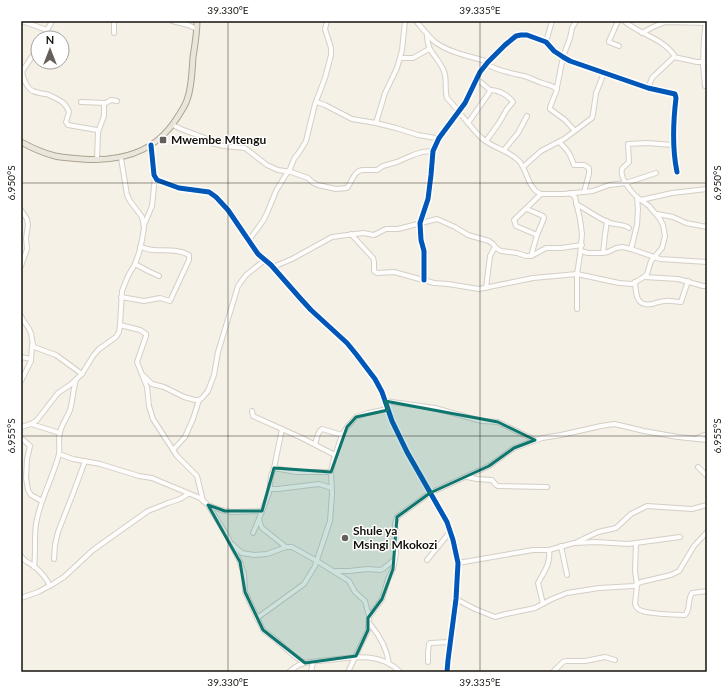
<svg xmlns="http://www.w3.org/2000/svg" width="728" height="693" font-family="Lato,sans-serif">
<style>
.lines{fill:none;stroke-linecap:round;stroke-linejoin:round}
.minor-casing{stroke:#d3cfc7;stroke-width:6}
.major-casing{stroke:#aca28f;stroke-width:7}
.minor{stroke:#fefdfb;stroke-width:4}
.major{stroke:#ebe6dc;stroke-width:5}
.cycleway-casing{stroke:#fff;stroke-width:8}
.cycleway{stroke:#0057b8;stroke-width:5}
.marked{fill:#0f766e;fill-opacity:0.2;stroke:#0f766e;stroke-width:3;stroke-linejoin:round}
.ticks{fill:none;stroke:#15120c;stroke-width:1;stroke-opacity:0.45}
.poi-dot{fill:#646059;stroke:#fff;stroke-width:1.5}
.labels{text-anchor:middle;stroke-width:3;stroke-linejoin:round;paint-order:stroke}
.poi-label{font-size:12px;font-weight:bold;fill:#15120c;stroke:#fff;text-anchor:start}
.neatline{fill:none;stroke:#15120c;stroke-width:1.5}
.ticks-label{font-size:10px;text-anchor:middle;fill:#15120c}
</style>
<rect width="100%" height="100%" fill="#f6f1e7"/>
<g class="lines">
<g class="minor-casing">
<g id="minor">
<polyline points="22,21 47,30"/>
<polyline points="114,21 114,33"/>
<polyline points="172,21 188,25 197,29"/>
<path d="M416,21C422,28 428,36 435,42C450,53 470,56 488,62"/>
<polyline points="618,21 609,41 609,42 619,46"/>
<path d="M624,21C639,34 662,38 674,55V57L655,75L652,78L648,88"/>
<polyline points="642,33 653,27 665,22 706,23"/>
<path d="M427,34C427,53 436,54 443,69C448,78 444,89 447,98C453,104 458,111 463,117C470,125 476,134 484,140C496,149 508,150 519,161C528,171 527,188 541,194H564L593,191L609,185L626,183L656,173"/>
<polyline points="43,38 52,21"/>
<polyline points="546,42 552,21"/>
<path d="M38,48L23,70C21,75 27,89 33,91C37,93 41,93 45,94C49,94 48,95 51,96C60,100 66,103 69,112L66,122L68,125L97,130L98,132L97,160"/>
<polyline points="674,57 697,62 707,62"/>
<polyline points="400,58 413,58 429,49"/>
<path d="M486,64C498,71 511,73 524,76C531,78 536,81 542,83C548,85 552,85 557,89"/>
<polyline points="705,86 703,65 704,38 706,21"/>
<polyline points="81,102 105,103"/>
<polyline points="316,102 325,105 352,119 376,123 396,128 418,135 436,138 439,138"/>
<polyline points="376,123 385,93 397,68 402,50 405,21"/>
<polyline points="468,123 489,93 490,90 477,79"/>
<path d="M173,125L181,129L205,138L211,143L224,146L245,148L267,165L278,170L291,172L308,178L312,182L318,185L336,189L347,188C352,182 354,170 363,170C368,170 372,170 377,170L383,166L397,162L413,155L422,152L433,151"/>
<polyline points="574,130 565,120 550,109 550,107 556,92 563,57 570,38 572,28 576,21"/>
<polyline points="98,132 104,116 104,104 111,100 117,101"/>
<path d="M486,141L499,123L507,109L513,102C508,95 499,90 490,90"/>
<path d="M559,142C568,150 570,154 574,165H584L589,168V174L584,192"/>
<polyline points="151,145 154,175 157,180 179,188 209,192 216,197 228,210 258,254 271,265 300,298 311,310 347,343 356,354 375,379 382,392 392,421 407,452 447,522 453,540 458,563 456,599 448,660 447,672"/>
<path d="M673,145L647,143L628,144L629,162C627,164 623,167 622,169C619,178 634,196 641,200L672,193L707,189"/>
<polyline points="504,150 518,133 527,116"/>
<polyline points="523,167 541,151 564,139 592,118 593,114 596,93 604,73"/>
<polyline points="570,193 575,197 580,219 582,234 580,255 577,274 577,309"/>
<path d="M576,204C588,210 597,218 610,223C617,225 624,224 629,228"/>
<polyline points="527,209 543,216 544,218 537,235 531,256"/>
<polyline points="21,210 27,219 28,225 26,238 27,249 21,266"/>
<polyline points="657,214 673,217 686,223 707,227"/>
<polyline points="144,225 152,206 155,177"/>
<polyline points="351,234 373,258 374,262 374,271 377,273 394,272 434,283 448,284 479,289 533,278 577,274 619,283 632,284 644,277 647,274 651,261 662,248 665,236 663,225 660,219 649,206 641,200"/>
<polyline points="537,235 516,226 514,220 541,194"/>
<polyline points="249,240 263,221 267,213 276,191 285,176 290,169 294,159 300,151 306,141 315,104 325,78 331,55 331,48 325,29 327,21"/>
<polyline points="631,249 637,225 638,209 637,197"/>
<polyline points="581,251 588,253 602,253 608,252 616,248 623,247 631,249 660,259 707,262"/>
<polyline points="603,253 605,235 607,221"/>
<polyline points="135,264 148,271 159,276"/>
<polyline points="273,267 292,259 332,237 363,233 374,235 386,229 398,229 437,219 455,227 468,235 489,241 493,244 496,248 501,251 517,253 526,256 531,256 535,254 546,248 561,248 582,245"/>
<polyline points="644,277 678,279 703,286 707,286"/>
<path d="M424,280V251L421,240L420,223L428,199L431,175L433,151L439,138L465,103L480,72L488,62L505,45L516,36L521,35H527L546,42L554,51L563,57L570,61L648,88L675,94L676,98C673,123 672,148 677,172"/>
<path d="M635,282C636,294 636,307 652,304C656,303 661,301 665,301C670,300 676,302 681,302L688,281"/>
<polyline points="486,288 490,256 495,247"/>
<path d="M121,297L144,301L160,298L170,301L189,260V255C178,249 166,251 153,250C149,250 145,248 140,247"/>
<path d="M21,316C23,322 28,325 30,331C33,336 31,342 34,347L56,355L82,374"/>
<polyline points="120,325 140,330 146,334 146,336 137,362 147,387 149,406 153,419 177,456 197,476 203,501"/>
<polyline points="21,357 31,359"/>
<polyline points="143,375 152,384 164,387 184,397 195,400 199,400 202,398 208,391 214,375 218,352 238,286 246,275 265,260"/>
<polyline points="21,381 31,361 32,345"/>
<polyline points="385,401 435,408 467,417 482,421 498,422 535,440"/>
<polyline points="252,411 253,416 302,438 335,455"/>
<polyline points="31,424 60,433"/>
<polyline points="21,427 31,424 37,420 58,393 70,385 82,374 93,356 99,349 116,337 119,332 120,325 122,291 128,276 135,264 139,253 142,240 144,228 143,222 142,217 130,201 127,195 121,158"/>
<polyline points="21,438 28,444 30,446 27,459 26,478 28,490 31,495 42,501"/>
<polyline points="697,438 707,434"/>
<path d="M315,444C317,439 317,432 322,429L342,435"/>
<polyline points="173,450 185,437 193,419 199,400"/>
<polyline points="59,454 73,459 100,464 139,476 152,478 200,498 208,505 221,510 232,512 262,511"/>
<polyline points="698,467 707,476"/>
<polyline points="274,468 296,472 331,472"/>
<polyline points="467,477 477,479 492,480 496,485 498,486 547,487"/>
<polyline points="270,489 278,489 319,484 332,488"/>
<path d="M208,505L226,534L240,562L244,574L245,592L263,630C267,634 272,636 276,640C286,648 293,657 305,663"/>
<polyline points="259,520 262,528 286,547"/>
<polyline points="253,533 259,519 269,493 271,476 274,468 282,429"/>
<polyline points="577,542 598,532 616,528 631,514 647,506 692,509 707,505"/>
<path d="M636,543L635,571L637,585L635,604C636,606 636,607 638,609C644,614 676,615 685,615C691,609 687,600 692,593L707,591"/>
<polyline points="232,544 242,553 254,555 267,554 286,547 292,547 317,561 349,581 355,592 365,601 369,616"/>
<polyline points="561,546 567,575"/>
<path d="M21,556C24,561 29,563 34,566C41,572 46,577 50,586"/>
<polyline points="54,559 55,545 58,532 74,491 85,461"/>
<polyline points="427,560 450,532"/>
<polyline points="458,563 533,550 549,550 574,543 596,542 628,544 680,537"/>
<path d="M34,567C36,552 34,538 36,524C40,499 53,478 59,454C60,447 58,439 60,432C62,424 67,418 70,410C73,400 73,389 76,380"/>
<polyline points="336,571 349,571 368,569 380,570 383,569 395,559"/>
<polyline points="21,598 38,592 53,584 64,577 93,550 131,523 148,511 168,503 180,499 188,494"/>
<polyline points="456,599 475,609 495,617 506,614 535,608 552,599 567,593 599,588 634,586 641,582 671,575 679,571 694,546 707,532"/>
<path d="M543,604L538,583C544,572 551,563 549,550"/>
<polyline points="257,618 304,584 315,566 330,521 332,494 331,472 333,462 342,435 347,427 356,417 368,413 388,409"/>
<path d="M370,624C380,636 387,648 389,664"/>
<polyline points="428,662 428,652 429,644 430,643 450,642"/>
<path d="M289,672C293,669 297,665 302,664C308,661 322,661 329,660C353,657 381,652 400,672"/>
<polyline points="311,672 313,662"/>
<polyline points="348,672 368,630 369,617 382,599 388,579 393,569 396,554 395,524 397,517 430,493 489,466 514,448 542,438 561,435 601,426 614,424 619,425 644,431 678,437 707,440"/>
<polyline points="553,672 563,662 566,661 585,661 605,657 615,660"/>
</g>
</g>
<g class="major-casing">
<path id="major" d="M21,142C32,148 43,153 55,156C64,158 73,158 82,159C121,162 155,153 177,118C181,112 185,106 187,100C192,87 192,71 193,57C195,45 197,33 197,21"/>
</g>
<use href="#minor" class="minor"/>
<use href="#major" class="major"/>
<g class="cycleway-casing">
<g id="cycleway">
<polyline points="151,145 154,175 157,180 179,188 209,192 216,197 228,210 258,254 271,265 300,298 311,310 347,343 356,354 375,379 382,392 392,421 407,452 447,522 453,540 458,563 456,599 448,660 447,672"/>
<path d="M424,280V251L421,240L420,223L428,199L431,175L433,151L439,138L465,103L480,72L488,62L505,45L516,36L521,35H527L546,42L554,51L563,57L570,61L648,88L675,94L676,98C673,123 672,148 677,172"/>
</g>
</g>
<use href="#cycleway" class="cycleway"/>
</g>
<path class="marked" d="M385,401L498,422L535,440L514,448L489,466L430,493L397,517L393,569L382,599L368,618V630L356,656L305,663L263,630L245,592L240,562L208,505L225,511H262L274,468L331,472L347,427L356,417L388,410Z"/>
<path class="ticks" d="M228,21V672M480,21V672M21,183H707M21,436H707"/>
<g class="poi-dot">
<rect x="159" y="136" width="8" height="8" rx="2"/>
<circle cx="345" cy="538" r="4"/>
</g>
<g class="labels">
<g class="poi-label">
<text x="171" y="144">Mwembe Mtengu</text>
<text x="353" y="535">Shule ya<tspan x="353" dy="14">Msingi Mkokozi</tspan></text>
</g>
</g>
<rect width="728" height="693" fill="none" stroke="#ffffff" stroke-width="44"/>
<g transform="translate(50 50)"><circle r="19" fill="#ffffff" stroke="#a1a09e"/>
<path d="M0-3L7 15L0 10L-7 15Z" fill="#646059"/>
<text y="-6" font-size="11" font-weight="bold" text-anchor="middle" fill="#15120c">N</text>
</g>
<rect x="22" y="22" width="684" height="649" class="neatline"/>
<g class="ticks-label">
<text x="228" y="14">39.330°E</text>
<text x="480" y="14">39.335°E</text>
<text transform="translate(11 183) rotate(-90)" y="4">6.950°S</text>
<text transform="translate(717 183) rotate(-90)" y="4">6.950°S</text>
<text transform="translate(11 436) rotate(-90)" y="4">6.955°S</text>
<text transform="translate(717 436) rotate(-90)" y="4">6.955°S</text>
<text x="228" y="686">39.330°E</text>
<text x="480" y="686">39.335°E</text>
</g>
</svg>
